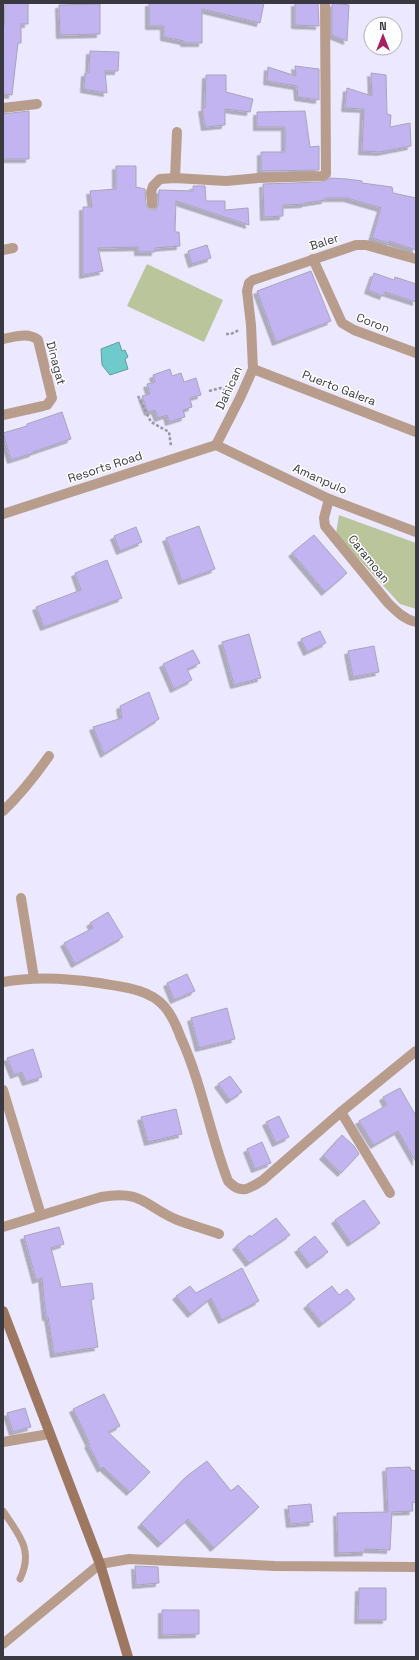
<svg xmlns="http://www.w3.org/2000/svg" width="419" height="1660" font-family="'Space Grotesk',sans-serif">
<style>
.green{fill:#bac59b}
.water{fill:#6fcacb;stroke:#5f9ea2}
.building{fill:#c2b4f1;stroke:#a9a4ba;filter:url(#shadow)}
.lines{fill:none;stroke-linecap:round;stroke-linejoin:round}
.path{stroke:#9a97a7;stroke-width:2.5;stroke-dasharray:3 2;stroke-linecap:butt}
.lane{stroke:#b89d8d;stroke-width:7}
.street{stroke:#b89d8d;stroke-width:10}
.secondary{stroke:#9d775f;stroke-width:10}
.labels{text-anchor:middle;stroke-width:3;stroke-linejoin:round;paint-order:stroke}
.street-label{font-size:12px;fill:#3a3841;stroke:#fff}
</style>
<defs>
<filter id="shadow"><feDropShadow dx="-3.5" dy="3.5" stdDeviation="0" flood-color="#0004"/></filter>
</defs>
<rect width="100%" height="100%" fill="#ece8ff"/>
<g class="green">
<polygon points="147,264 223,300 204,342 127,306"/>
<polygon points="339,515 416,543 416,609 400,604 336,534"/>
</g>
<polygon class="water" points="119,342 122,351 125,350 128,357 125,359 128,369 110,375 102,365 101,349"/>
<g class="building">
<polygon points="5,3 28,3 28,24 21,24 21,43 18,43 12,95 3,94 3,27 4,27"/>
<polygon points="149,3 264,3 260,23 202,9 202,43 184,43 184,41 164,37 164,26 149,26"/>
<polygon points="295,3 318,3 319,26 295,25"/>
<polygon points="332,3 349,5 347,41 332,35"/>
<polygon points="100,4 100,34 60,35 59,5"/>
<polygon points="90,51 119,52 118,71 105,71 107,93 84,89 85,73 89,73"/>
<polygon points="295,66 319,69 319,100 298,97 297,86 267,81 268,67 296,76"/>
<polygon points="371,73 386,75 387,114 391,115 390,127 410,123 411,146 380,152 362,151 364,109 345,108 347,88 372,96"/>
<polygon points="206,75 226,75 226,92 253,99 250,112 225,109 225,125 205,127 202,108 205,108"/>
<polygon points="29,111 29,159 3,159 3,114"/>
<polygon points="305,111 310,147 319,146 319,170 261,171 261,152 285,152 285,127 257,127 257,112"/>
<polygon points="116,166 136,166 136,187 145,189 146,205 150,210 155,210 158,206 159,190 193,191 193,186 205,186 206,201 225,201 225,210 248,208 249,225 176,201 175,232 179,232 180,246 155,248 155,252 138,252 138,247 98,248 103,271 83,275 83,207 92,207 90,191 116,189"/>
<polygon points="331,178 347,179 362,181 362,183 392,187 393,193 416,198 416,250 389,241 389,243 372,238 381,208 347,198 325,198 325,200 305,203 305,204 283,205 283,216 264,217 263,184 322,182"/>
<polygon points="207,245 211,258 192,264 188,251"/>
<polygon points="311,271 331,321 276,342 257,291"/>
<polygon points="374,273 394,280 395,277 416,284 416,302 385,292 383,296 368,290"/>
<polygon points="170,369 172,376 181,373 184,382 196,378 201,395 190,398 192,407 183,410 185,417 169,422 167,415 158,418 155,410 148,412 142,396 150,394 147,384 155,382 153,375"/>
<polygon points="62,412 71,439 33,452 33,453 11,460 3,433 27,426 27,424"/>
<polygon points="199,526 215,569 182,581 166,538"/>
<polygon points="136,527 142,542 120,551 114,536"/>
<polygon points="314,535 347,573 325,592 292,553"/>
<polygon points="107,560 122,598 44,627 36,607 81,590 75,573"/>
<polygon points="320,631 326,643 307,652 301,639"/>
<polygon points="249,634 261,678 234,685 222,642"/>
<polygon points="374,646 379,672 353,677 348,651"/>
<polygon points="193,650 200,663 187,669 192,680 174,689 163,664"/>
<polygon points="149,692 159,719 104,754 93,727 122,718 120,706"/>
<polygon points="108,912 123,937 75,964 64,943 93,928 90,923"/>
<polygon points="187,974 195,991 174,1000 167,983"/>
<polygon points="227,1008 235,1039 199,1048 191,1018"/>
<polygon points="33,1049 42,1077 26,1082 22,1072 14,1075 7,1058"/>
<polygon points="230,1076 242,1092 230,1100 218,1084"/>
<polygon points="400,1088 416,1116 416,1162 398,1131 374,1145 359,1121 387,1105 383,1097"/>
<polygon points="176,1109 182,1134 148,1142 141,1117"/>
<polygon points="279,1116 289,1137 276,1143 266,1122"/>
<polygon points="342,1135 354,1146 359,1154 341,1173 323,1156"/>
<polygon points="262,1142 271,1163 255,1169 247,1149"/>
<polygon points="364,1200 380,1223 351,1243 335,1220"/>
<polygon points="276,1218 290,1235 249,1263 236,1246 250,1235 251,1237"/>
<polygon points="59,1227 64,1244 51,1248 61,1287 92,1283 94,1299 91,1300 98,1347 54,1354 48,1317 46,1317 42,1278 36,1280 24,1236"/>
<polygon points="315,1236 328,1252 310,1265 298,1249"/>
<polygon points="242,1268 259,1301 222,1320 211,1298 191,1314 176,1296 190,1286 196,1293"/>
<polygon points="332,1286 339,1295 347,1289 355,1299 322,1324 307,1305"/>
<polygon points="104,1394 120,1426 108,1432 150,1472 130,1492 103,1467 101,1469 88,1444 90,1444 73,1409"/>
<polygon points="25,1408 31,1427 13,1432 7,1413"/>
<polygon points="207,1461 231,1491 238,1485 259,1507 214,1548 188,1519 161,1544 141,1524 187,1476"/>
<polygon points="410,1467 411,1470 416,1471 416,1503 412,1502 413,1511 392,1512 390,1550 365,1549 366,1552 338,1553 337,1513 388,1512 386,1468"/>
<polygon points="311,1504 313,1522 290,1524 288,1506"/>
<polygon points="135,1566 158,1567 159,1583 136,1585"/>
<polygon points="359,1588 386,1588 386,1620 358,1620"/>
<polygon points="162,1610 199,1610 199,1634 162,1635"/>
</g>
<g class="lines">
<g class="path">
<polyline points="226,334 231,334 239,330"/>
<polyline points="209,391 221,388 230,393"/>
<polyline points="138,396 151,422 169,432 171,446"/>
</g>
<path class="lane" d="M3,1511C19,1535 34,1550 20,1579"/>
<g class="street">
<polyline points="3,108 37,104"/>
<polyline points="175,178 177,132"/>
<polyline points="152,204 151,192 153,186 160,179 175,178 226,181 258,178 322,176 326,174 325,3"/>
<polyline points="3,250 13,248"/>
<polyline points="313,259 342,323 354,330 416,353"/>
<path d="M3,339C15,337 28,332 38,340L52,398L47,405L43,406L3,415"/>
<polyline points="253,369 416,432"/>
<polyline points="216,445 240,398 253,369 251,325 247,291 249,283 253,280 356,245 366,245 416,259"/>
<polyline points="216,445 329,499 416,532"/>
<path d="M329,499L324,518L325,526L388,603C396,611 404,619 416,622"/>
<polyline points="3,514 216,445"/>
<path d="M3,811C21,794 35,776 49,756"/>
<polyline points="21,898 34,978"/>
<path d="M3,982C35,976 67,978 99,983C121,987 148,988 164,1006C172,1015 177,1027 181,1038C202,1084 210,1135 228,1181C241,1195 249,1189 263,1180L341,1112L416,1051"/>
<polyline points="3,1090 41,1215"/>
<polyline points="341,1112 390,1193"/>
<path d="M3,1227L101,1197C141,1190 143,1204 175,1219C190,1225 205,1229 219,1234"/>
<polyline points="3,1442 49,1434"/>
<polyline points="3,1644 100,1564 129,1559 275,1566 416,1567"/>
</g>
<polyline class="secondary" points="3,1311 100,1564 128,1657"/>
</g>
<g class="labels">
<g class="street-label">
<text transform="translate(324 242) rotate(-18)" y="4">Baler</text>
<text transform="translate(373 323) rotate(21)" y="4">Coron</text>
<text transform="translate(56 363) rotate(75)" y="4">Dinagat</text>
<text transform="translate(229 388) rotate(-65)" y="4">Dahican</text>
<text transform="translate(339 388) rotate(21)" y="4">Puerto Galera</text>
<text transform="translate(105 467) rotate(-18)" y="4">Resorts Road</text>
<text transform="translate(320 479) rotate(24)" y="4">Amanpulo</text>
<text transform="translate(369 559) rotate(51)" y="4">Caramoan</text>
</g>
</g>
<rect width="419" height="1660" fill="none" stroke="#3a3841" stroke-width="8"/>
<g transform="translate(383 36)"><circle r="19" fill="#ffffff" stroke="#b0afb3"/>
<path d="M0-3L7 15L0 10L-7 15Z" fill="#a81f64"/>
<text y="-6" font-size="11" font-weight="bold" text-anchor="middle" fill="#3a3841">N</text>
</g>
</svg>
